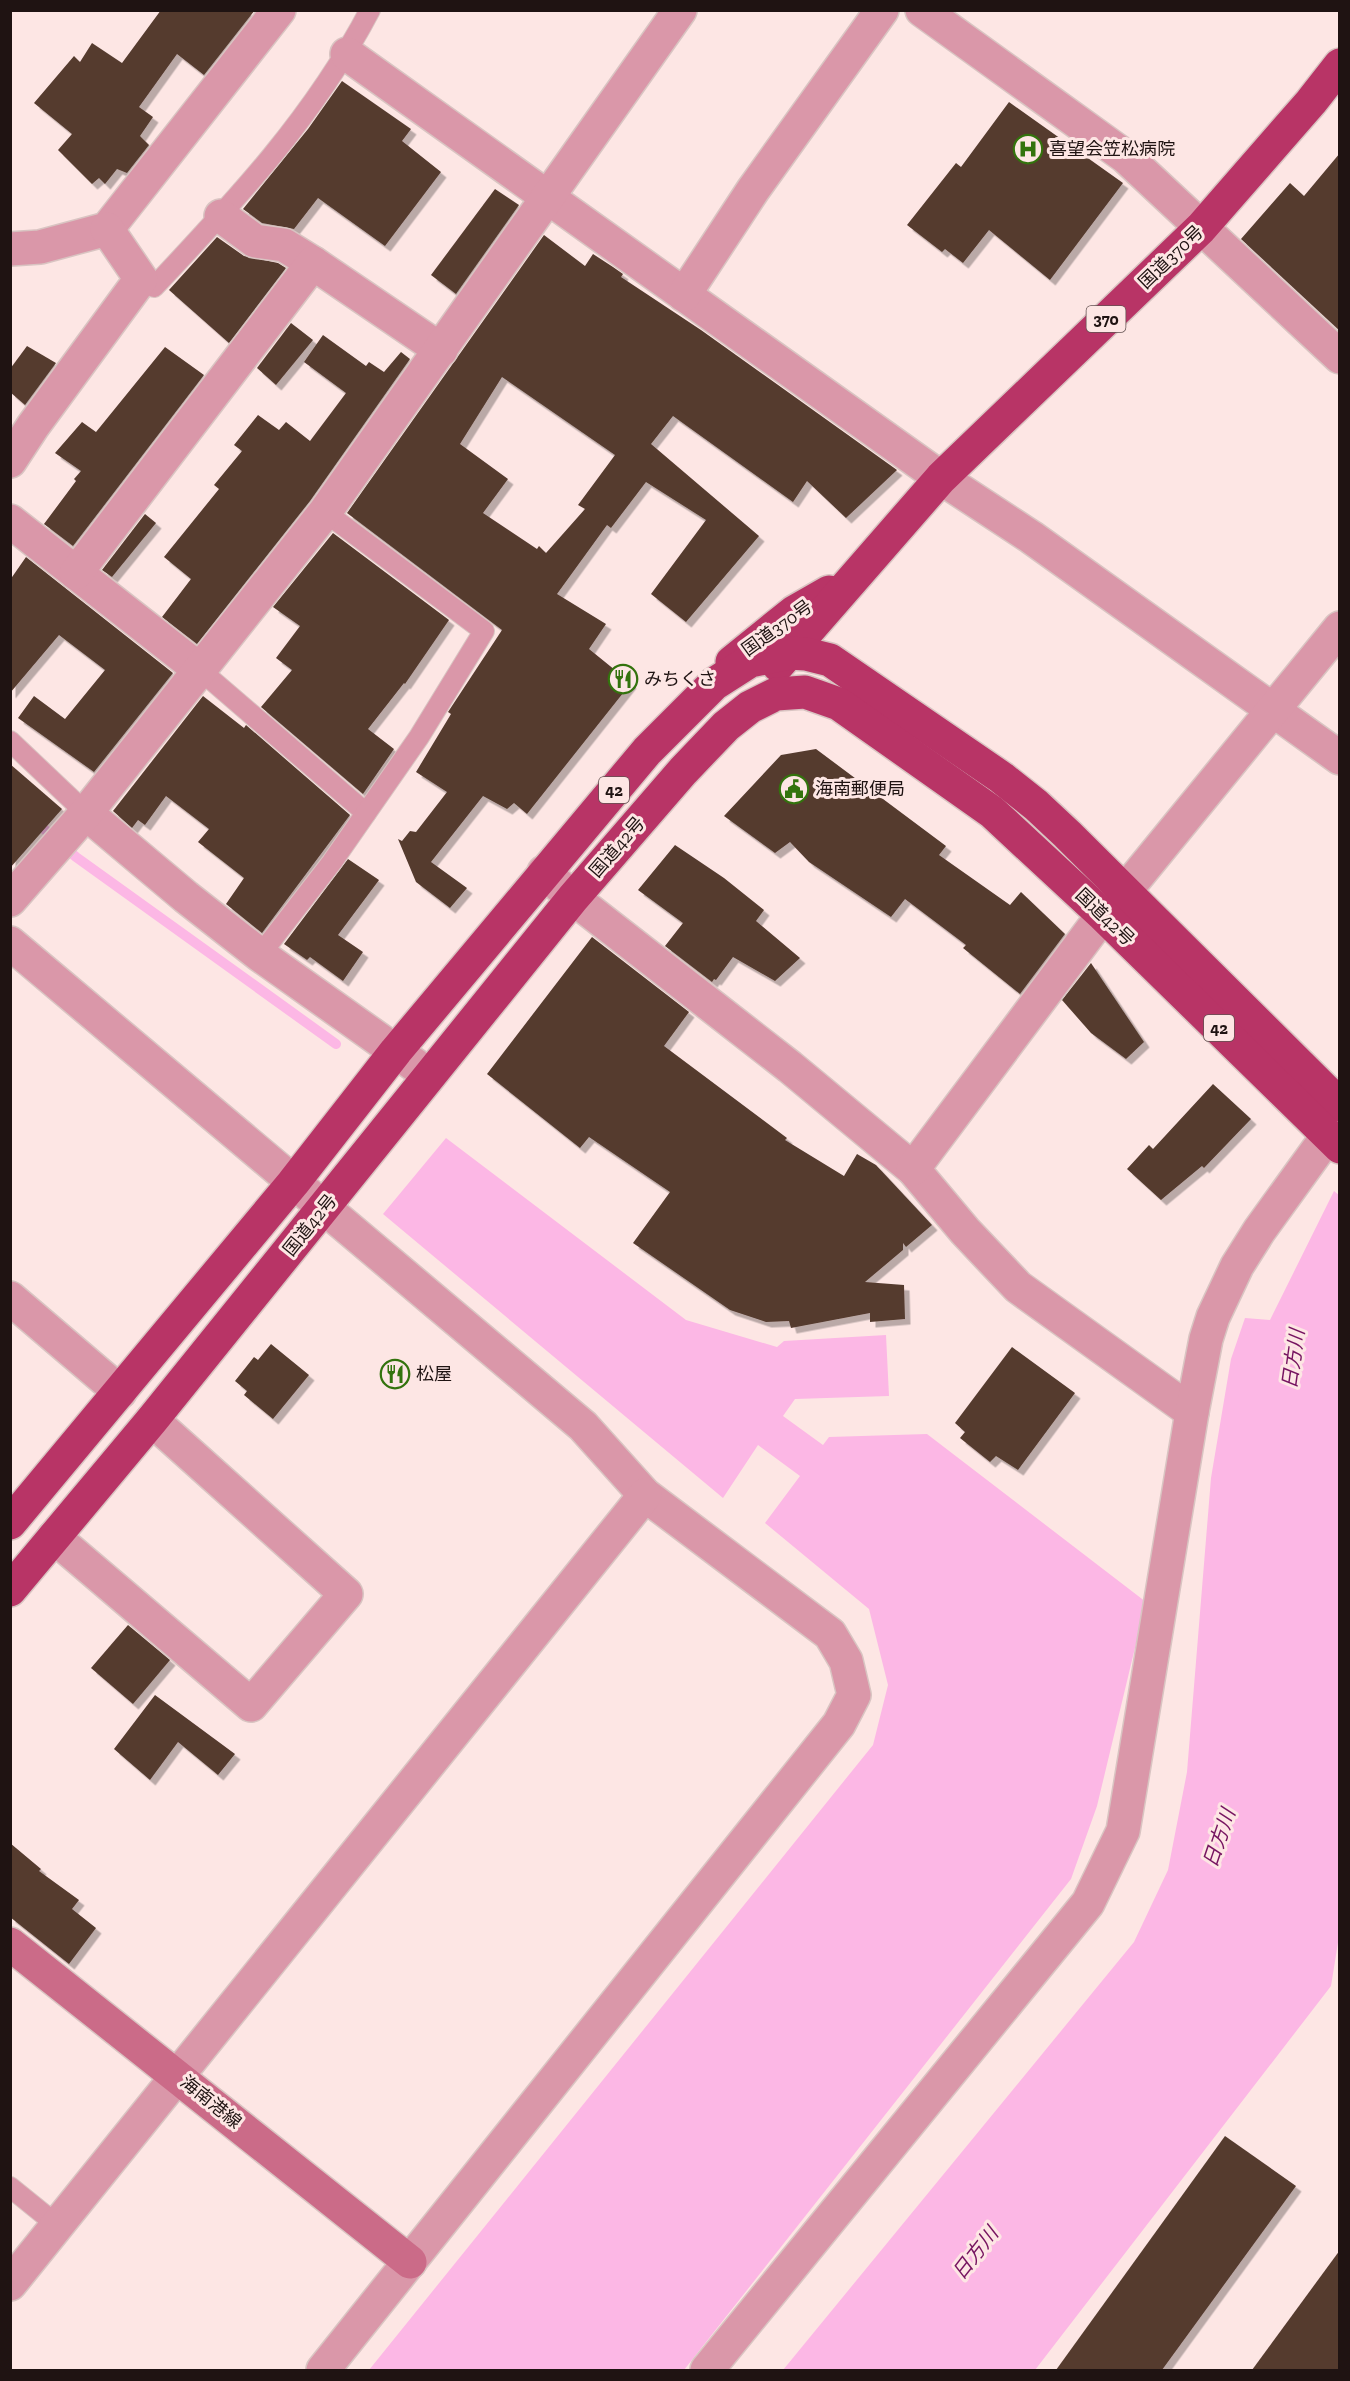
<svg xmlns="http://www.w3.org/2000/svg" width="1350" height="2381" font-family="'Zilla Slab','Noto Sans JP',serif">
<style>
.water{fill:#fcb7e5}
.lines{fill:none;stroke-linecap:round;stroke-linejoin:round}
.stream{stroke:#fcb7e5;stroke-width:10}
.building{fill:#543b2f;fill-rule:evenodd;filter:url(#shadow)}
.service-casing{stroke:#d9c4c2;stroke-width:22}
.minor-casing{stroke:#d9c4c2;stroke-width:36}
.secondary-casing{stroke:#d9c4c2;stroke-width:36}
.trunk-casing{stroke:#d9c4c2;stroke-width:36}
.service{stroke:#da97a9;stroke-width:20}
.minor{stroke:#da97a9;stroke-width:33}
.secondary{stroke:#cb6b88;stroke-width:33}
.trunk{stroke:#b83466;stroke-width:33}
.labels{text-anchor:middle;stroke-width:6;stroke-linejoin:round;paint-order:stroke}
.shield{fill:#fde6e4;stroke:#625251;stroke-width:1.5}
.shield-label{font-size:16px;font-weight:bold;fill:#1f1312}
.poi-label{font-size:18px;fill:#1f1312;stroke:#fde6e4;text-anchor:start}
.street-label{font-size:18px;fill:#1f1312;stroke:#fde6e4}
.water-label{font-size:20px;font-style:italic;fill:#761360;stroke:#fde6e4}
</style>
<defs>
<filter id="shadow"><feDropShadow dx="5.5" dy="5.5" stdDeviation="0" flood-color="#0004"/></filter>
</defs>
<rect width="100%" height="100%" fill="#fde6e4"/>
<g class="water">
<polygon points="446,1138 686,1320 777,1347 784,1341 886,1335 889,1396 795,1399 783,1416 823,1445 829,1437 927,1434 1146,1602 1097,1806 1071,1879 684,2370 369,2370 873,1745 888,1685 869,1609 765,1523 800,1476 758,1445 723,1498 383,1214"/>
<polygon points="1334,1191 1340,1196 1340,1930 1331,1986 1035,2370 783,2370 1134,1942 1168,1870 1187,1772 1211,1478 1231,1359 1245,1318 1270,1320"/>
</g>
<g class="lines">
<polyline class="stream" points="35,821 76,857 336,1044"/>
</g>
<g class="building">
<polygon points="161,10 255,10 204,75 177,54 139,107 153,117 140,136 149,145 127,173 117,169 105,184 99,178 92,184 58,150 72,134 34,103 74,56 80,62 92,43 122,63"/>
<polygon points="342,81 411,129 402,141 441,172 385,246 318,198 294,229 262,223 243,209 308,129"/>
<polygon points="1009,102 1123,183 1050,280 989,230 963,263 945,249 942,252 907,225 956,163 961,167"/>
<polygon points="1340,153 1340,331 1241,239 1290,183 1304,196"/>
<polygon points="495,189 519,205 456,294 431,275"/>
<path d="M544,235L585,266L593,254L613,267L623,274L621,277L701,330L897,470L846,518L807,481L793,502L673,416L651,444L759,536L686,622L651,594L706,520L646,482L611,528L607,525L557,594L606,624L589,649L631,683L527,814L514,803L507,809L483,796L431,862L467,888L450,908L416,882L398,839L402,841L410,831L416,832L447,792L416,772L451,714L448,712L502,630L347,513ZM502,377L615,455L578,505L585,509L546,553L539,546L537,549L483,513L508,479L460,444Z"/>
<polygon points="217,237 244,256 278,263 286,268 229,343 169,290"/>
<polygon points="291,323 313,340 276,385 257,368"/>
<polygon points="323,335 366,366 369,362 384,372 401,352 410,359 310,501 197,644 162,617 191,579 164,557 219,489 214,485 242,451 234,445 258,415 279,430 286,422 310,441 346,393 304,362"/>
<polygon points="27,346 56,363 25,405 10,392 10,369"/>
<polygon points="165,347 204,375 73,546 44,524 76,481 74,479 81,471 55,453 82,422 96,432"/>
<polygon points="145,514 156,523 112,577 102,570"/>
<polygon points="333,533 449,620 405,684 404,683 368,729 394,749 363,794 261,707 292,670 276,658 300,626 273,607"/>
<polygon points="26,557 173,673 94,772 18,718 34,696 65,719 105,670 59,635 10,693 10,580"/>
<polygon points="203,696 244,728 246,725 350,815 262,933 226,904 244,878 198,842 209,829 166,796 145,825 138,820 132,828 113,811"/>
<polygon points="816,749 946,846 939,855 1010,905 1021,892 1065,934 1020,994 963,948 966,945 905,899 891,917 809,862 790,842 775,853 724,816 781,755"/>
<polygon points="10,764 62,809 10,868"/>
<polygon points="675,845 724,878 764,910 756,921 800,958 775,981 733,957 716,980 714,979 712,982 665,946 683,923 638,890"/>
<polygon points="348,859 379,880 338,935 363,952 343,981 310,957 307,960 284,944"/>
<polygon points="592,937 689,1012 664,1046 787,1138 785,1140 844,1176 857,1154 876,1165 932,1225 906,1247 903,1243 903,1250 865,1282 904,1285 905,1319 870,1322 870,1313 791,1328 789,1321 766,1322 730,1310 633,1243 670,1192 589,1137 580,1148 487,1074"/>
<polygon points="1091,963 1144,1042 1126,1059 1091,1033 1062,1000"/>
<polygon points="1213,1084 1251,1119 1204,1168 1202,1166 1161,1200 1127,1169 1149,1145 1153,1149"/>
<polygon points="271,1344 309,1375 273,1419 244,1395 247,1391 235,1381 254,1357 258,1360"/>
<polygon points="1012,1347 1075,1393 1018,1470 996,1456 990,1462 960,1438 965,1432 955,1423"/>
<polygon points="128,1625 170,1660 133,1704 91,1668"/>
<polygon points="155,1695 235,1754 218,1775 178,1742 150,1780 114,1749"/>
<polygon points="10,1843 41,1869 39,1871 79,1900 72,1909 96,1928 69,1964 10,1917"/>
<polygon points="1225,2136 1296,2186 1162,2370 1056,2370"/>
<polygon points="1340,2250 1340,2370 1252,2370"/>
</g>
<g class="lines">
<g class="service-casing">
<g id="service">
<path d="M141,279L154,287C236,200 314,117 370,10"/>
<polyline points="200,670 366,813"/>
<polyline points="10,741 86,813"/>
<polyline points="260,955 332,862 419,737 484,631 325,512"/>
<polyline points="10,2187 57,2225"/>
</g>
</g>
<g class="minor-casing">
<g id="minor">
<polyline points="922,10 1126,157 1340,357"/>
<polyline points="347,54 941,478 1031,537 1340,758"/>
<polyline points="221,216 255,241 284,245 313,263"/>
<polyline points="10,249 40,247 107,229 279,10"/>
<polyline points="684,295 753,190 882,10"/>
<polyline points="10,461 33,426 141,279 107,229"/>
<polyline points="10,521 200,670"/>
<polyline points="76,573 313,263 441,350"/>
<polyline points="86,813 186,897 260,955 429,1075"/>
<polyline points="544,872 573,898 790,1067 913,1169 965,1231 1018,1287 1192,1412"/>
<polyline points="10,900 86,813 325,512 680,10"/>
<polyline points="10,943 583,1426 645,1495 830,1634 846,1661 854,1695 839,1724 323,2370"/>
<polyline points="913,1169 1103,915 1125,891 1340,628"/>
<polyline points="10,1298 120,1392"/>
<polyline points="54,1537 251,1705 346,1594 152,1420"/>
<polyline points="10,2284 645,1495"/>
<polyline points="707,2370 1088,1903 1123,1831 1192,1412 1206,1339 1213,1317 1237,1266 1259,1231 1340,1119"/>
</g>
</g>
<g class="secondary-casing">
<polyline id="secondary" points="10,1944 410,2262"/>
</g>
<g class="trunk-casing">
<g id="trunk">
<polyline points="732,662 794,612 829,592"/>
<polyline points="778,665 941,478 1201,228 1311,102 1340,65"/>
<polyline points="10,1523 293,1183 396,1051 647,751 714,684 750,661 789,653 806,654 830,660 1002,778 1036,805 1067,834 1340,1105"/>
<polyline points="10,1590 152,1420 573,898 683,771 726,726 750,707 776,694 805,692 839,704 992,812 1103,915 1340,1147"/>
</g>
</g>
<use href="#service" class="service"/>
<use href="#minor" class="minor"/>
<use href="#secondary" class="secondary"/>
<use href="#trunk" class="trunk"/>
</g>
<defs>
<g id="hospital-ring" transform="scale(1.5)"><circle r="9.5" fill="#fde6e4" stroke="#33730d" stroke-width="1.5"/><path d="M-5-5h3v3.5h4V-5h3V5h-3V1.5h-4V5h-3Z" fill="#33730d"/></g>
<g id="restaurant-ring" transform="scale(1.5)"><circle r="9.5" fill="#fde6e4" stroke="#33730d" stroke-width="1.5"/><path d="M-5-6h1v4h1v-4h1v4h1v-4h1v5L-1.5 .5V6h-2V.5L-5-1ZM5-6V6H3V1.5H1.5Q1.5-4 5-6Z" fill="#33730d"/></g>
<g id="civic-ring" transform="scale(1.5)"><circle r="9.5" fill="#fde6e4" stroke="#33730d" stroke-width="1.5"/><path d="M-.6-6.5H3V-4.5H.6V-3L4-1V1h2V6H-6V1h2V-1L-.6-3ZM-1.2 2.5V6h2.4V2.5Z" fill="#33730d"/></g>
</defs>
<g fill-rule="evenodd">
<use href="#hospital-ring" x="1028" y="149"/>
<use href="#restaurant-ring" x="623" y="679"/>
<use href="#civic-ring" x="794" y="789"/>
<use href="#restaurant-ring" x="395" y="1374"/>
</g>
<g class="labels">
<g class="shield">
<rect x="1086.5" y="306" width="39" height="26" rx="4.5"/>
<rect x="599" y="777" width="30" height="26" rx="4.5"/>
<rect x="1204" y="1015" width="30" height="26" rx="4.5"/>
</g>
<g class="shield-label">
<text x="1106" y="325">370</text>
<text x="614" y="796">42</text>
<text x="1219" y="1034">42</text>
</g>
<g class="poi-label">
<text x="1049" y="155">喜望会笠松病院</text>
<text x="644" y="685">みちくさ</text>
<text x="815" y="795">海南郵便局</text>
<text x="416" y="1380">松屋</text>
</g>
<g class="street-label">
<text transform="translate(1171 257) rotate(-44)" y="6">国道370号</text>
<text transform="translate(777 628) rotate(-36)" y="6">国道370号</text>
<text transform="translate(617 847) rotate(-49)" y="6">国道42号</text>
<text transform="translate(1105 917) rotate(44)" y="6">国道42号</text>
<text transform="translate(310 1225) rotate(-51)" y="6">国道42号</text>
<text transform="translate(211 2102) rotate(39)" y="6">海南港線</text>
</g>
<g class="water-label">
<text transform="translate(1293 1359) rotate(-82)" y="7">日方川</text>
<text transform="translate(1219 1838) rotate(-71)" y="7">日方川</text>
<text transform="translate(975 2253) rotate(-52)" y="7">日方川</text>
</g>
</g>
<rect width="1350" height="2381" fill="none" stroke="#1f1312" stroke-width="24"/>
</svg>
